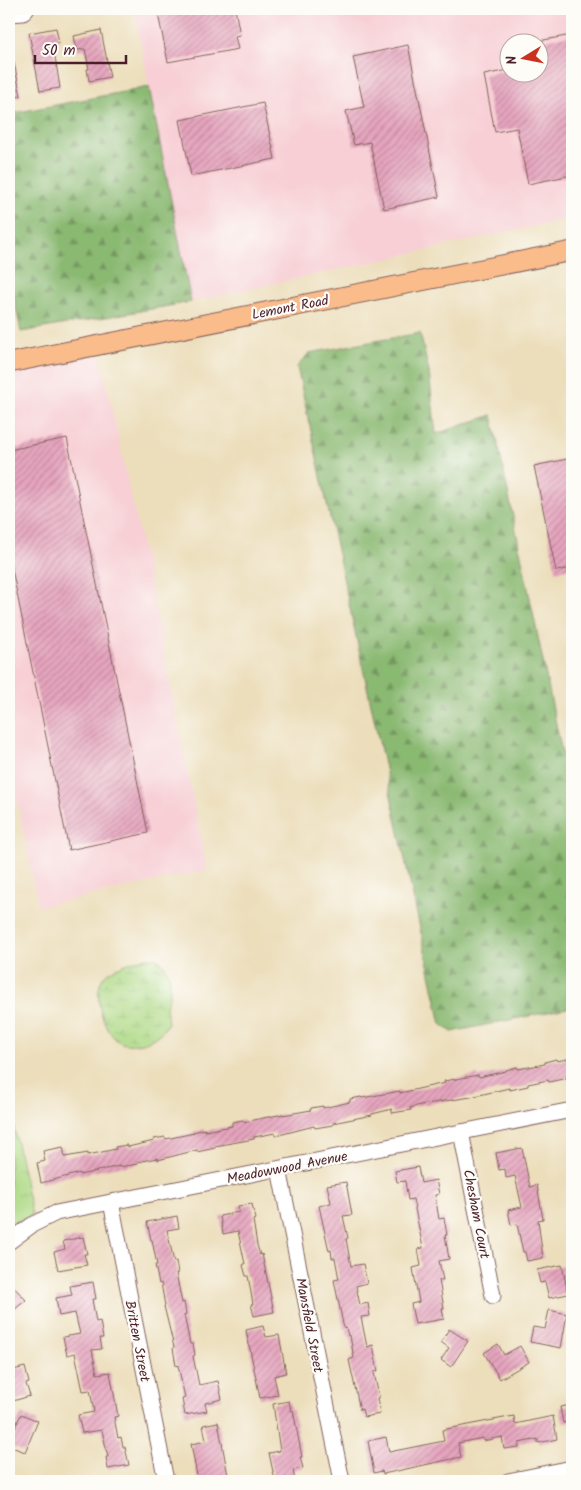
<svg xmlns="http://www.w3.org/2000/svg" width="581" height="1490" font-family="Kalam,sans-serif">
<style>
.built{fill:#f7cfd5;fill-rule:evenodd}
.grass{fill:url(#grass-tufts);stroke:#7c7c58}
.forest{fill:url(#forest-firs);stroke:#6a6c4e}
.wetland{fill:url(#wetland-marsh);stroke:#7c7c58}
.building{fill:url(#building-hatch)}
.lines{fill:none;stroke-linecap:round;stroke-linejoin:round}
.minor-casing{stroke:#83625d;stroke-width:17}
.major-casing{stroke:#83625d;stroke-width:21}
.minor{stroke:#fff;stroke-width:15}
.major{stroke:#fabc8b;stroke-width:19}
.labels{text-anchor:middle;stroke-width:4.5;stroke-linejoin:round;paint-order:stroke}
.street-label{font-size:14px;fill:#4a1f2b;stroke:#fdfcf7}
</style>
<defs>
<pattern id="grass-tufts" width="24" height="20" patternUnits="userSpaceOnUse" patternTransform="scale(1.25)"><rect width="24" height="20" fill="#add985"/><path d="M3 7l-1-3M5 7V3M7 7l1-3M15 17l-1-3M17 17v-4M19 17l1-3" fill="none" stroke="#96ba73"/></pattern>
<pattern id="forest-firs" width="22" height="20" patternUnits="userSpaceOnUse" patternTransform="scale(1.25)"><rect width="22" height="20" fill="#8ab972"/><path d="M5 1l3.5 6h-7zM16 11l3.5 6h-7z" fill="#73965e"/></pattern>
<pattern id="wetland-marsh" width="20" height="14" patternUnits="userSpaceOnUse" patternTransform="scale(1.25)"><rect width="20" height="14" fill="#add985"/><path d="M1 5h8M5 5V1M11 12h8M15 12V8" fill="none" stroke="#96ba73"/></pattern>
<pattern id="building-hatch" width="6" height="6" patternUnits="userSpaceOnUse" patternTransform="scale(1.25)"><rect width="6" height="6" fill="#e6a5be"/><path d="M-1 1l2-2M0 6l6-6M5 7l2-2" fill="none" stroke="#bc869b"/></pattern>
</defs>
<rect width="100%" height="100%" fill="#fdfcf7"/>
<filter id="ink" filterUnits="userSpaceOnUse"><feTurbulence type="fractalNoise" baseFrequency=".02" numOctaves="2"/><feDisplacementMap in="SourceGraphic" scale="10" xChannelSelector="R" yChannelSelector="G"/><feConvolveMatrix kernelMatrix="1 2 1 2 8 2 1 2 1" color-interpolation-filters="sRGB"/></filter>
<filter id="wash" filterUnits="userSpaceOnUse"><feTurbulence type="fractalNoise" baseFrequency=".0096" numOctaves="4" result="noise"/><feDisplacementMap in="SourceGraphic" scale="20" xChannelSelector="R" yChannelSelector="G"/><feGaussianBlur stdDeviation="1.12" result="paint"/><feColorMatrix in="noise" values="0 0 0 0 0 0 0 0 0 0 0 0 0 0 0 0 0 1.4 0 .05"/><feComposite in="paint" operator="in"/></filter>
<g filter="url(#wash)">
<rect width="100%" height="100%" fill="#ecdebb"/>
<g class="built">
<path d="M134,9H572V218L191,302ZM508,42H538V72H508Z"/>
<polygon points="95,346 104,372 151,588 207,870 38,907 9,758 9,363"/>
</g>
<polygon class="grass" points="9,1119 12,1119 32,1215 9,1230"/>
<g class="forest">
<polygon points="149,87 191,302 21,332 9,272 9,114"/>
<polygon points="420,333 429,372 436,434 492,415 572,801 572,1007 452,1032 441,1024 297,367 309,353"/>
</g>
<path class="wetland" d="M144,958H156L164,965L170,977V995L166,1006L168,1023C165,1027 162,1033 158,1035C149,1043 129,1048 118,1041C102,1029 91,991 105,975C112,968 134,961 144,958Z"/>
<g id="blocks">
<g class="building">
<polygon points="157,9 235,9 240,35 235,36 238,49 168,62"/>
<polygon points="56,28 59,43 53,44 60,88 40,91 29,33"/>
<polygon points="101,30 110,77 89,81 87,69 89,69 85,49 77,50 74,36"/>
<polygon points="572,35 572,175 528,184 517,128 495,132 484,75 508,70 508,72 538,72 538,41"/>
<polygon points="408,45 439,197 384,209 370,142 354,145 346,111 364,107 353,57"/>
<polygon points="13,58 21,96 9,98 9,59"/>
<polygon points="263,103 275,159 191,176 180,120"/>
<polygon points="67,438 148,833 69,850 9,554 9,450"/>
<polygon points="572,458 572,568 556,571 534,466"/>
<polygon points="572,1058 572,1075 566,1076 567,1078 549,1082 548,1080 528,1084 528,1086 510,1090 509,1088 471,1097 420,1105 410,1108 411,1110 392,1113 392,1109 372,1114 372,1115 333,1123 333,1125 315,1128 314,1126 275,1136 275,1133 254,1137 254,1139 215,1146 215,1148 197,1152 197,1150 158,1160 157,1158 137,1162 138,1164 119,1167 119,1166 80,1175 80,1173 41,1183 37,1163 45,1161 43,1151 63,1147 65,1157 88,1153 88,1155 116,1149 115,1147 127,1145 128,1147 154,1141 154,1139 165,1137 166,1139 194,1133 193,1132 205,1129 205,1131 232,1126 232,1122 243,1120 244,1122 283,1114 283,1115 311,1110 311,1108 323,1106 323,1108 350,1102 350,1099 361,1097 362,1098 400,1091 400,1093 445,1083 444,1081 456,1079 478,1075 479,1077 506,1071 506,1070 517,1067 518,1069 545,1064 545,1062 556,1059 557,1061"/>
<polygon points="522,1148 530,1187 537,1185 543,1219 538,1220 543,1258 527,1261 525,1252 523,1252 517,1224 511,1225 508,1210 522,1207 515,1176 506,1178 505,1169 499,1170 496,1153"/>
<polygon points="418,1167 421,1183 436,1180 439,1194 435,1195 439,1219 444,1218 447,1235 445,1235 449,1259 439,1261 443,1280 439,1280 444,1308 442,1308 444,1319 415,1324 411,1304 419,1302 413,1268 421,1266 418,1249 423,1248 413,1199 408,1200 405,1181 397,1182 395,1171"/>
<polygon points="346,1182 352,1215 343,1216 348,1238 346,1239 351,1266 363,1264 367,1283 356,1286 360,1305 368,1303 370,1316 361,1317 367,1347 373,1345 378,1371 374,1372 379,1397 377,1398 380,1414 364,1417 362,1409 360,1410 349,1360 354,1358 350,1336 348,1336 346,1328 344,1329 334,1280 339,1279 335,1258 332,1258 331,1250 329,1251 319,1206 331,1203 327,1185"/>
<polygon points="252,1204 255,1219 253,1220 257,1245 260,1255 262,1254 274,1312 254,1316 251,1304 253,1304 248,1276 246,1276 243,1265 245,1264 238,1231 223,1234 220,1216 239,1212 238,1206"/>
<polygon points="177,1216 179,1228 167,1230 174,1262 176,1261 178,1273 176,1273 182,1303 184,1302 186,1314 184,1315 190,1344 193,1344 195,1355 193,1356 199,1385 218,1381 222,1399 205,1403 207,1411 185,1415 182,1399 185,1398 178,1365 176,1366 173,1348 174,1347 164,1306 165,1306 161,1283 159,1284 155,1265 157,1265 152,1240 151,1240 147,1222"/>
<polygon points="83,1237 87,1254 84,1254 87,1265 58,1270 54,1252 65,1249 63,1241"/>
<polygon points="562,1265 568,1294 549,1298 545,1282 540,1283 537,1270"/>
<polygon points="9,1282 26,1300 9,1314"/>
<polygon points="93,1282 96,1299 92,1299 96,1322 100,1321 103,1338 100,1338 102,1349 92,1350 97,1374 110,1372 118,1416 114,1417 118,1438 121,1437 123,1447 125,1447 129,1465 108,1469 106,1457 108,1457 102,1430 82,1433 78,1415 94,1412 90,1390 83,1391 75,1353 67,1355 63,1337 80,1334 75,1313 59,1316 56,1298 72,1295 70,1286"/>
<polygon points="549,1310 567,1314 561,1348 530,1342 533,1327 545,1329"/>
<polygon points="263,1326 266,1337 279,1335 286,1373 274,1376 278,1395 260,1398 246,1330"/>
<polygon points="449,1329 468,1341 451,1367 441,1360 449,1348 441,1342"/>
<polygon points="498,1344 504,1355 520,1346 529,1362 500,1379 484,1353"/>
<polygon points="25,1367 29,1383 26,1384 30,1396 13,1401 9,1382 9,1371"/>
<polygon points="289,1401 291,1411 293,1410 302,1457 300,1457 303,1468 293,1470 295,1481 275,1481 269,1453 280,1451 273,1404"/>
<polygon points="572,1405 572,1421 563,1423 560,1407"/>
<polygon points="21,1414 38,1421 25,1452 9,1446 9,1430 13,1432"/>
<polygon points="514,1416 515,1424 553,1416 557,1439 538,1443 538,1439 519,1443 519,1447 504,1449 502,1437 483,1441 483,1438 458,1443 461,1457 383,1474 382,1471 374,1473 368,1441 386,1437 389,1452 444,1441 442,1430"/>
<polygon points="218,1422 229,1481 198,1481 191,1444 206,1441 203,1425"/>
</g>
</g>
</g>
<g filter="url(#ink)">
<use href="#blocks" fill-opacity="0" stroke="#83625d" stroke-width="1"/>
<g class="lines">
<g class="minor-casing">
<g id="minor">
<polyline points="9,14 23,13 27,9"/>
<polyline points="461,1132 493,1296"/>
<polyline points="279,1169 342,1481"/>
<polyline points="111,1202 166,1481"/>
<polyline points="9,1242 32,1225 56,1213 572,1110"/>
<polyline points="508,1481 572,1468"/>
</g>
</g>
<g class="major-casing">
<polyline id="major" points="9,363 572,251"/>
</g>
<use href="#minor" class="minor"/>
<use href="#major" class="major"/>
</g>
</g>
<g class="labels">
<g class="street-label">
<text transform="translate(290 307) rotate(-11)" y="5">Lemont Road</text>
<text transform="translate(287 1167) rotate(-11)" y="5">Meadowwood Avenue</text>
<text transform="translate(477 1214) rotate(79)" y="5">Chesham Court</text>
<text transform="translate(310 1325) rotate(79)" y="5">Mansfield Street</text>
<text transform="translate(138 1341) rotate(79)" y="5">Britten Street</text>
</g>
</g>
<rect width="581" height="1490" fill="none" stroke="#fdfcf7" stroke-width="30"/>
<g transform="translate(524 58) rotate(260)"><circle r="24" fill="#fdfcf7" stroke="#b5a4a5"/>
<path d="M0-4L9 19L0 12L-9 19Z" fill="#c8321e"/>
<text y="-8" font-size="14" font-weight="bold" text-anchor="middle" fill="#4a1f2b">N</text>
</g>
<path d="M35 55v8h91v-8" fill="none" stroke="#4a1f2b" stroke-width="2.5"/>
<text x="42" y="55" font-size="15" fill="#4a1f2b" stroke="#fdfcf7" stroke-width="4" paint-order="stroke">50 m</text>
</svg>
